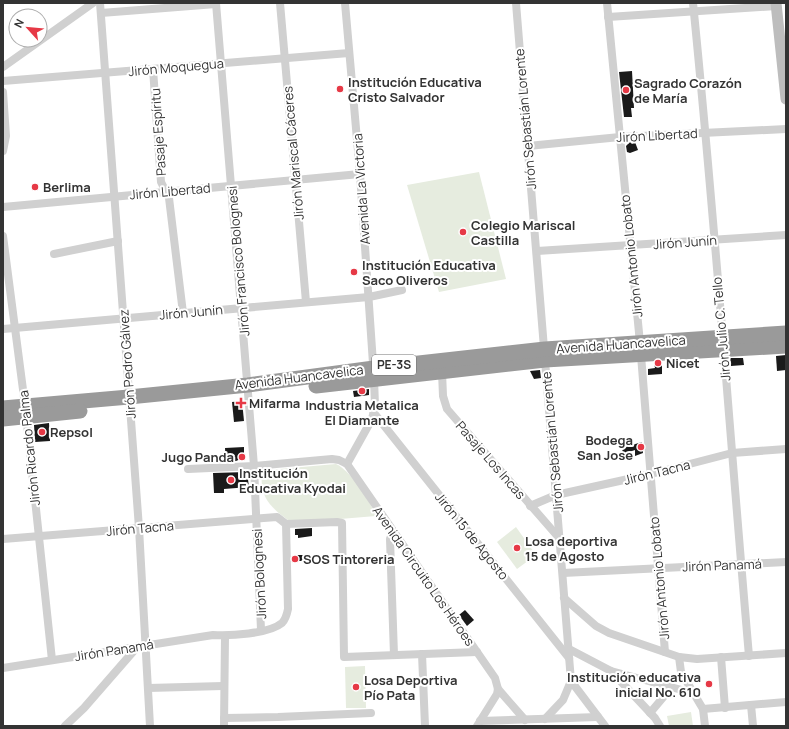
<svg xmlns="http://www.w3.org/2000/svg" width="789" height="729" font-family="Manrope,sans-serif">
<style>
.green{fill:#e6ecdf}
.building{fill:#1a1a1a}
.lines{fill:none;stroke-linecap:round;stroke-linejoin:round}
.street{stroke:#d0d0d0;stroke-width:8}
.secondary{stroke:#bdbdbd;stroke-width:11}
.highway{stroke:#9a9a9a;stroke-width:15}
.poi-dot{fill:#e63946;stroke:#fff;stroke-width:1.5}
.labels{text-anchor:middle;stroke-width:4;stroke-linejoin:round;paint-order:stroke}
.shield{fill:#fff;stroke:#707070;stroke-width:1}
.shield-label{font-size:12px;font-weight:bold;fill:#333}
.street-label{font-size:13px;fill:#333;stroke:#fff}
.poi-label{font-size:13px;font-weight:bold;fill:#333;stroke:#fff;text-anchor:start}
</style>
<rect width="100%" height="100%" fill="#fff"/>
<g class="green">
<polygon points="479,172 506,279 439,292 407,185"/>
<path d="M336,464C351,471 370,501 376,516L292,523C274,510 259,499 262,474L268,470Z"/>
<polygon points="516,527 536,555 517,569 497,542"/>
<polygon points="365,666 366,708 346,708 345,667"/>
<polygon points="691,712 693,726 669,726 667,716"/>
</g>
<g class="building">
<polygon points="632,71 634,108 631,108 632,117 624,117 619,72"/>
<polygon points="630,142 632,144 635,142 638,150 630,153 627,152 626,146"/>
<polygon points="786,355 786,370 777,371 776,356"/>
<polygon points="730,358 743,358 744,365 731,366"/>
<polygon points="662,362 662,374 648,375 648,369 655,368 654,363"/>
<polygon points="540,370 541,378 534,379 530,371"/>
<polygon points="369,389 369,395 354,397 353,391"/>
<polygon points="242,401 244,421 234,422 232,402"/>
<polygon points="49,423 50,441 35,442 34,425"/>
<polygon points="642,442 643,453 635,456 635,450 623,454 622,448"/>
<polygon points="244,447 244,456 243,458 236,461 226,462 225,448"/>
<polygon points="247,472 249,487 224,489 224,493 214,493 213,473"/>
<polygon points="312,528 312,536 298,538 298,535 295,535 295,529"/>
<rect x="294" y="555" width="14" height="6"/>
<polygon points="465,610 474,620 467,626 459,615"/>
</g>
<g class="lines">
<g class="street">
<polyline points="100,3 139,528 150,726"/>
<polyline points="216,3 254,466 261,630"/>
<polyline points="280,3 306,302"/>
<polyline points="345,3 360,174 374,378 375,406 372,419 347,464"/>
<polyline points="516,3 571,681 605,726"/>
<polyline points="607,3 640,343 665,652"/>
<path d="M693,3C715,220 730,438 749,656"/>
<polyline points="101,13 216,4"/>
<polyline points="608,17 776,6"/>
<polyline points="3,67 93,3"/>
<polyline points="153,69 161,182 169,198 183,313"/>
<polyline points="3,81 349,53"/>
<polyline points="3,92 6,136 3,151"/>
<polyline points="528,146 620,137 786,129"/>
<polyline points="3,207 360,174"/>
<polyline points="3,236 25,405 52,660"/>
<polyline points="537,251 786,235"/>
<polyline points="54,254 118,241"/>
<polyline points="3,329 369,297 402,290"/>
<polyline points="442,372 443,396 447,409 560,539"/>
<polyline points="374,413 569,658"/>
<polyline points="188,469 254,466 332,459 339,460 347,464 495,678 498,689 497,694 477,726"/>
<polyline points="530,506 556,495 651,474 732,453 786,449"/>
<polyline points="286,524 337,522 342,523 344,657 477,652"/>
<path d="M3,539L277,517L286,524L288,609C287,614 286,619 282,623C269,634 229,636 213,635L3,668"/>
<polyline points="390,539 394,655"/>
<polyline points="563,573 786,562"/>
<polyline points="564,598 596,626 609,633 679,657 697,659 786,653"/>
<polyline points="569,649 611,671 693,693"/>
<polyline points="422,654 425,726"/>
<polyline points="679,657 681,672 703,709 705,726"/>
<polyline points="721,657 725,708"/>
<polyline points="611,671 655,718 660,726"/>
<polyline points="148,688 223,686"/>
<polyline points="498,689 525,720"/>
<polyline points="751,705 753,726"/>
<polyline points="703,709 786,702"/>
<polyline points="650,713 671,688"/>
<polyline points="224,718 278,717 371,713"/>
<polyline points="545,719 563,700 571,681"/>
<polyline points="480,721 598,717"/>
<polyline points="65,726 84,708 138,646"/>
<polyline points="224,726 225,636"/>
</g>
<polyline class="secondary" points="776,3 786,99"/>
<g class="highway">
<polyline points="316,386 545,360 786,346"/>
<polyline points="3,408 129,397 248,385 374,368 545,349 786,333"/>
<polyline points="3,419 80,411"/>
</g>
</g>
<g class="poi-dot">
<circle cx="340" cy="89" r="4"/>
<circle cx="626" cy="90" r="4"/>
<circle cx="35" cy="187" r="4"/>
<circle cx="463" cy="232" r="4"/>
<circle cx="354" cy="272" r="4"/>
<circle cx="658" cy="363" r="4"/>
<circle cx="362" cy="391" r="4"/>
<path d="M239 397h4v4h4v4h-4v4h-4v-4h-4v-4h4z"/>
<circle cx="42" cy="432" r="4"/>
<circle cx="641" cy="447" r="4"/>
<circle cx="242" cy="457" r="4"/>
<circle cx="231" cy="480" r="4"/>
<circle cx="517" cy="548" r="4"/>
<circle cx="295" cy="559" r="4"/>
<circle cx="709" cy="684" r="4"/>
<circle cx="356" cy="687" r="4"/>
</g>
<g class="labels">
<rect class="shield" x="372" y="355" width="44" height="20" rx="3"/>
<g class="shield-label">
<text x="394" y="369">PE-3S</text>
</g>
<g class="street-label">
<text transform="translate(176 67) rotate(-5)" y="5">Jirón Moquegua</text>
<text transform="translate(525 119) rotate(-95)" y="5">Jirón Sebastián Lorente</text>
<text transform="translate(158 132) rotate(-94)" y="5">Pasaje Espíritu</text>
<text transform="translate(657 135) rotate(-3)" y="5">Jirón Libertad</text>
<text transform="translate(293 153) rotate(-95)" y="5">Jirón Mariscal Cáceres</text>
<text transform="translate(361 189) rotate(-94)" y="5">Avenida La Victoria</text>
<text transform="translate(170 191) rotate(-5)" y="5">Jirón Libertad</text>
<text transform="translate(685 242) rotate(-4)" y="5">Jirón Junín</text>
<text transform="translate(631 256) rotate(-96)" y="5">Jirón Antonio Lobato</text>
<text transform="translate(238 261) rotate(-95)" y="5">Jirón Francisco Bolognesi</text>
<text transform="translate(191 312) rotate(-5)" y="5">Jirón Junín</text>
<text transform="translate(721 329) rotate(-95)" y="5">Jirón Julio C. Tello</text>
<text transform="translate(621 344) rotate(-4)" y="5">Avenida Huancavelica</text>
<text transform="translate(127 364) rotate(-94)" y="5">Jirón Pedro Gálvez</text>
<text transform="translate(299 377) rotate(-7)" y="5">Avenida Huancavelica</text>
<text transform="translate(552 442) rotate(-95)" y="5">Jirón Sebastián Lorente</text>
<text transform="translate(29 448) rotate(-96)" y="5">Jirón Ricardo Palma</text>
<text transform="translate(491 460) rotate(49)" y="5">Pasaje Los Incas</text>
<text transform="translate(657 472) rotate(-14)" y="5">Jirón Tacna</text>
<text transform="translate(140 528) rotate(-5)" y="5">Jirón Tacna</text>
<text transform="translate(472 536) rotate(51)" y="5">Jirón 15 de Agosto</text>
<text transform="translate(722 565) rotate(-2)" y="5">Jirón Panamá</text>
<text transform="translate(259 574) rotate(-93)" y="5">Jirón Bolognesi</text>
<text transform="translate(424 576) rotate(55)" y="5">Avenida Circuito Los Héroes</text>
<text transform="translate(659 578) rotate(-95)" y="5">Jirón Antonio Lobato</text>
<text transform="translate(114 650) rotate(-9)" y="5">Jirón Panamá</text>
</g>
<g class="poi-label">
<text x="348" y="87">Institución Educativa<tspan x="348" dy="15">Cristo Salvador</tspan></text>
<text x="634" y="88">Sagrado Corazón<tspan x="634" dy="15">de María</tspan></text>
<text x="43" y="192">Berlima</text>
<text x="471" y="230">Colegio Mariscal<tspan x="471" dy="15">Castilla</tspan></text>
<text x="362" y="270">Institución Educativa<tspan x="362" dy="15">Saco Oliveros</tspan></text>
<text x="666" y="368">Nicet</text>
<text x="249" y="408">Mifarma</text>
<text x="362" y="410" text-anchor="middle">Industria Metalica<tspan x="362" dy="15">El Diamante</tspan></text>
<text x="50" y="437">Repsol</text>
<text x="633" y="445" text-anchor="end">Bodega<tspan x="633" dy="15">San Jose</tspan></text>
<text x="234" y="462" text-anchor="end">Jugo Panda</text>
<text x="239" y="478">Institución<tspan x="239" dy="15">Educativa Kyodai</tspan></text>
<text x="525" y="546">Losa deportiva<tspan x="525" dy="15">15 de Agosto</tspan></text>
<text x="303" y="564">SOS Tintoreria</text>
<text x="701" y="682" text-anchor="end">Institución educativa<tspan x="701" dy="15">inicial No. 610</tspan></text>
<text x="364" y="685">Losa Deportiva<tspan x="364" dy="15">Pío Pata</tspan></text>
</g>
</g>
<rect width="789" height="729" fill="none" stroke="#333333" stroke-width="8"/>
<g transform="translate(28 28) rotate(297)"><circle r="19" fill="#ffffff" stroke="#adadad"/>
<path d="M0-3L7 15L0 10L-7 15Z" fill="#e63946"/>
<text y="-6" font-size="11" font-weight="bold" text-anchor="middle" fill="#333333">N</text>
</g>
</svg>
